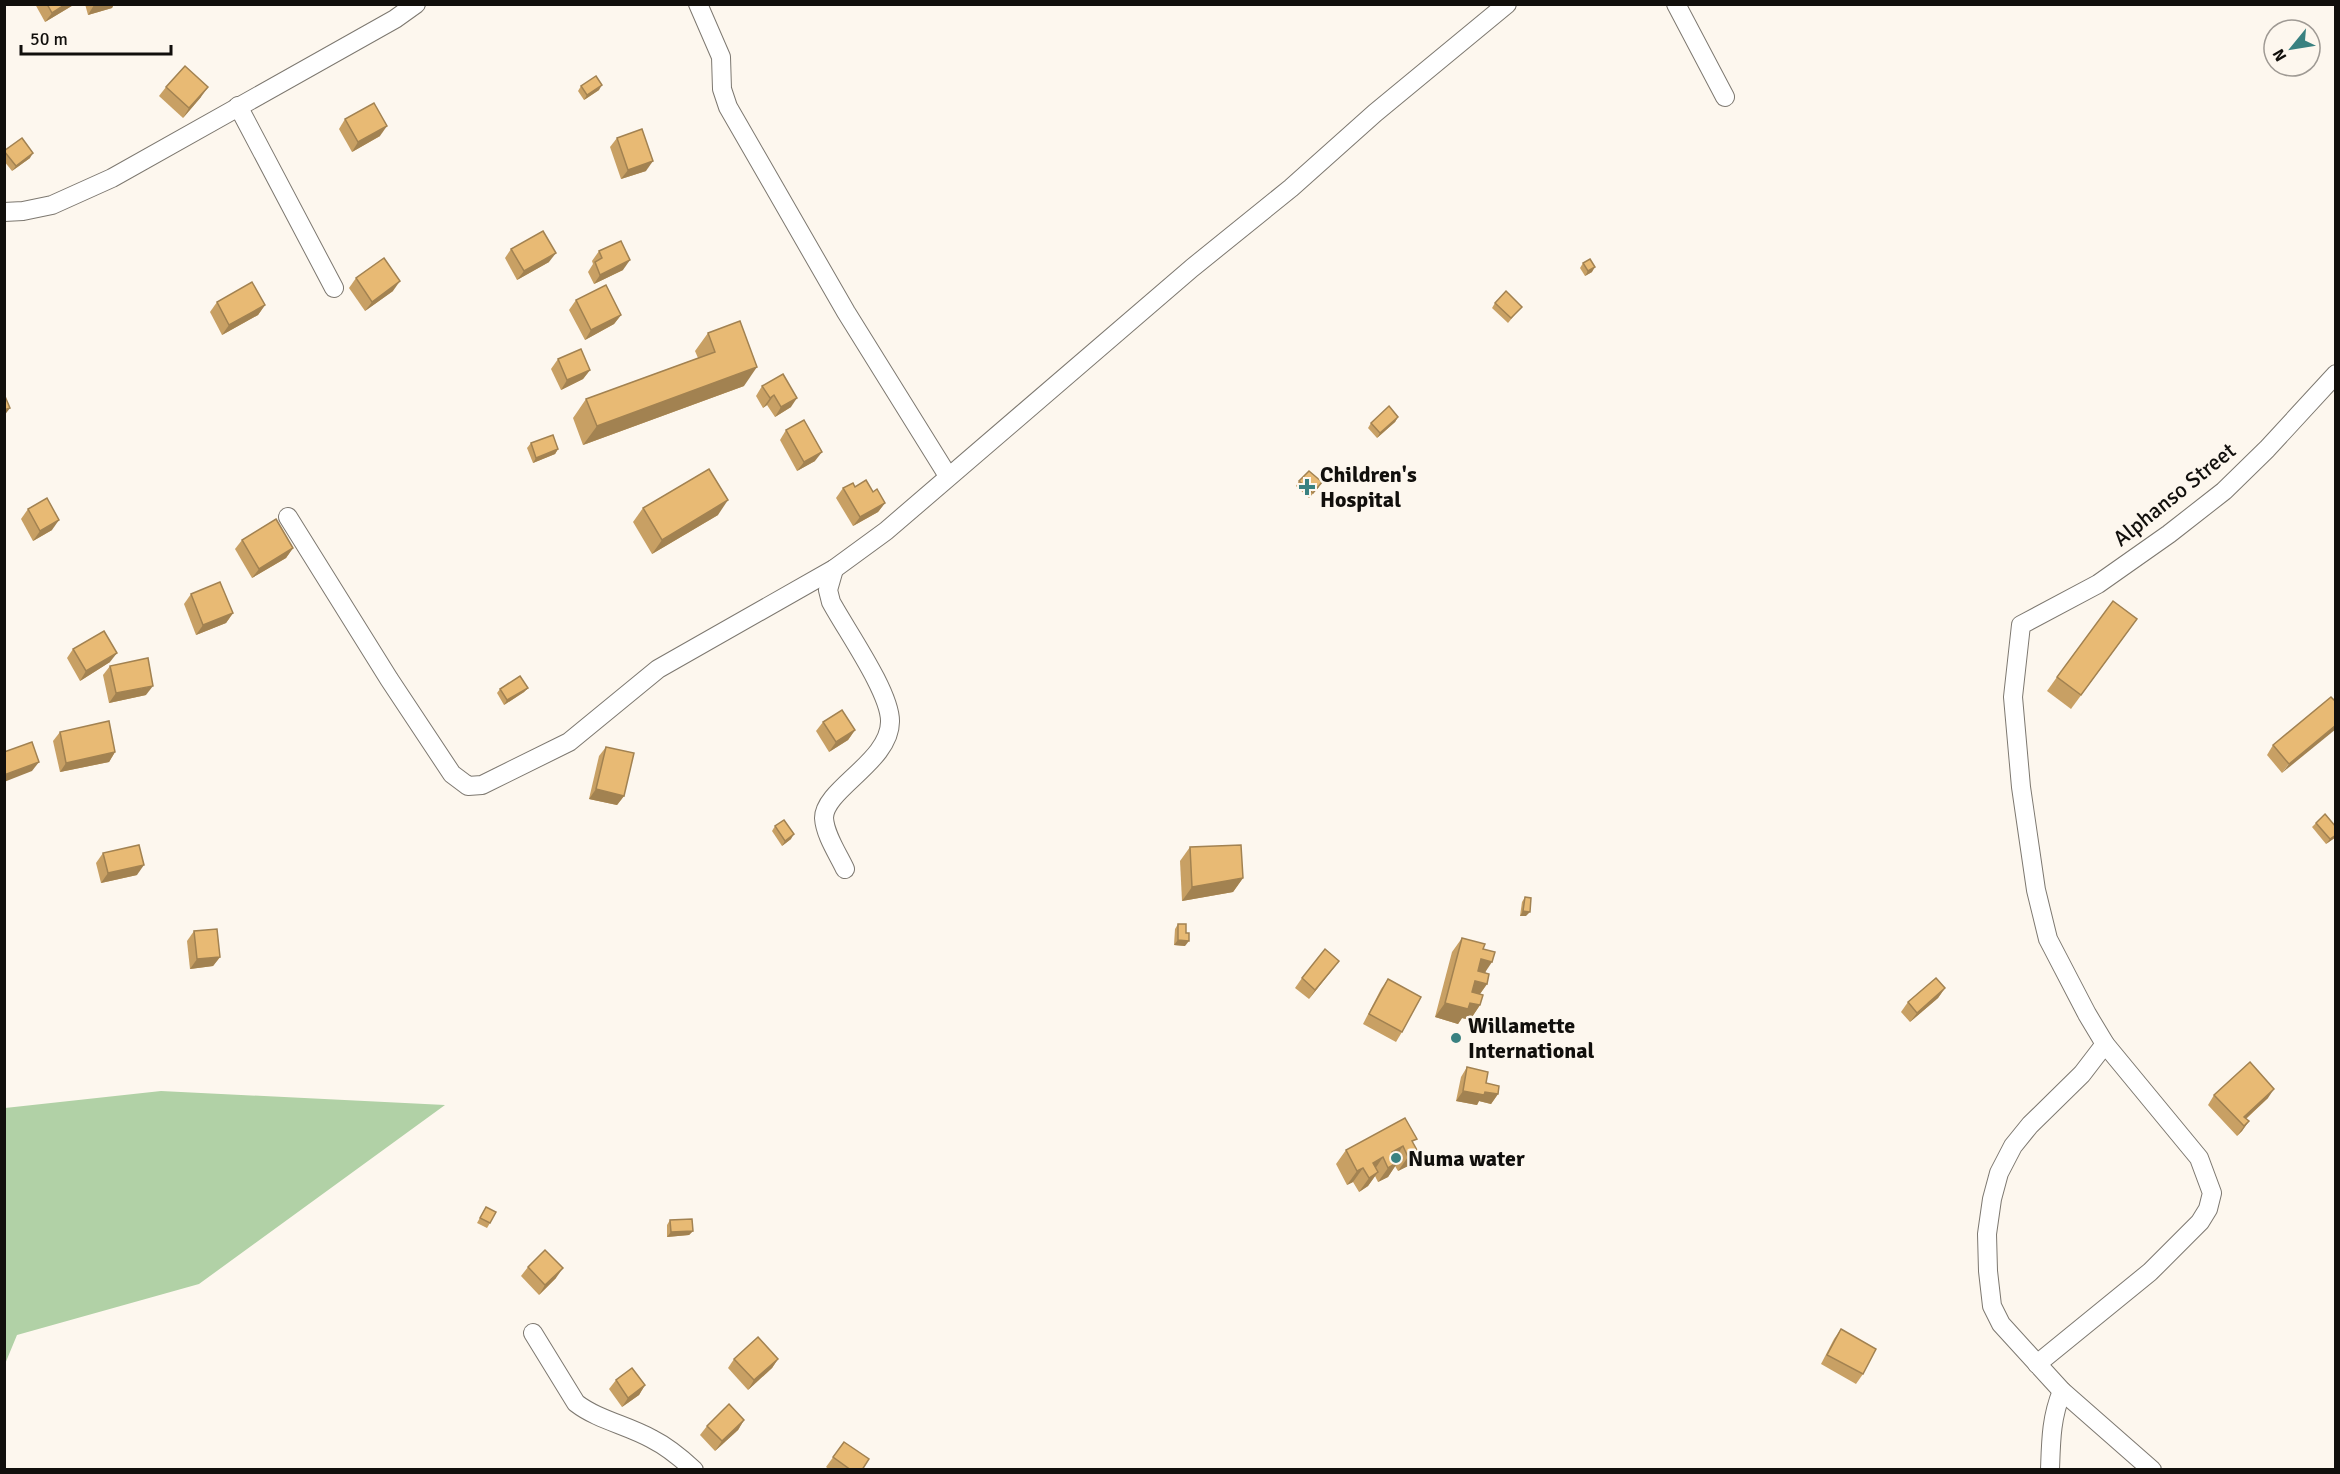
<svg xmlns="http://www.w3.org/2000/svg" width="2340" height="1474" font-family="Signika,sans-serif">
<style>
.green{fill:#b1d1a6}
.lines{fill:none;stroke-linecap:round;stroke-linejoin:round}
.street-casing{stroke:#7d7870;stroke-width:20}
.street{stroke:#fff;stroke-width:18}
.wall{fill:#c8a064}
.shaded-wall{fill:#a28251}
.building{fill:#e8ba74;stroke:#a28251;stroke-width:1.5}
.poi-dot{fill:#398180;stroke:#fdf7ee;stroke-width:2}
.labels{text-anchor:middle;stroke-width:5;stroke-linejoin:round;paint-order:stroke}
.poi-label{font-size:22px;font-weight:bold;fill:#110f0c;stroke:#fdf7ee;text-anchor:start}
.street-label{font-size:22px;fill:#110f0c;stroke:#fdf7ee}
</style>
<rect width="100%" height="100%" fill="#fdf7ee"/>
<polygon class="green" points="161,1091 445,1105 199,1284 17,1335 5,1364 5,1108"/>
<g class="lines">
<g class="street-casing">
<g id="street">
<polyline points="698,4 721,57 722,89 728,107 846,312 948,476"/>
<polyline points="1676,4 1725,97"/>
<polyline points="238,106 334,288"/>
<polyline points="4,212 23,211 52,205 112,178 395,19 416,4"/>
<polyline points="288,517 389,679 452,774 468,786 482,785 569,742 658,669 834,569 886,531 1192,268 1291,188 1375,113 1507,4"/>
<path d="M834,569L828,590L831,602C846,630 890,692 890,721C891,761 824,789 824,818C825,835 838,854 845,869"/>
<polyline points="2105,1044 2082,1074 2030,1125 2013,1146 1999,1173 1992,1199 1987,1234 1988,1271 1992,1306 2001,1324 2062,1391 2152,1470"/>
<path d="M533,1333L576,1403C598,1420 627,1425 652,1439C668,1447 681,1458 694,1470"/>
<polyline points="2037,1364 2150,1272 2200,1222 2208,1209 2212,1193 2199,1158 2105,1044 2087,1014 2048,939 2036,890 2021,787 2013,697 2021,625 2098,584 2169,534 2224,491 2267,449 2336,374"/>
<path d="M2050,1470C2051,1441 2051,1418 2062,1391"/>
</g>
</g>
<use href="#street" class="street"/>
</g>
<g class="wall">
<polygon points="35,4 75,4 45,22"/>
<polygon points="85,4 114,4 112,8 88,15"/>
<polygon points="581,86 599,90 584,100 578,91"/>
<polygon points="166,87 201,97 183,118 159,96"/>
<polygon points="345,119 380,136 352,152 339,129"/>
<polygon points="617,138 646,171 621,179 610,147"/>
<polygon points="4,151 30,158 12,171 4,161"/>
<polygon points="511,249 549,262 517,280 505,258"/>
<polygon points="599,251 623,270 594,284 588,272 593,264 592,261"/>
<polygon points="1583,263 1592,272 1585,276 1580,268"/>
<polygon points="356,278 393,291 365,311 349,288"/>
<polygon points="576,300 621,315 614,324 585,340 569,310"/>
<polygon points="217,302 265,305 258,315 222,335 210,312"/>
<polygon points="1495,303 1518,311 1508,323 1492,308"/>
<polygon points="708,333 744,386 583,445 573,418 586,399 698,358 695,351"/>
<polygon points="558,359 590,370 583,379 561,390 551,369"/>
<polygon points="762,386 791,407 775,417 767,405 763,408 756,396"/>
<polygon points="1398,417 1395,422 1377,438 1368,428 1371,423"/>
<polygon points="786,430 815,461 797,471 780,440"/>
<polygon points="531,443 558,449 555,454 533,463 527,448"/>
<polygon points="1299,481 1319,487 1309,498 1296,486"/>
<polygon points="855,487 873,492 885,503 878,512 853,526 836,498 843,488"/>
<polygon points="643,508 718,515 652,554 633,522"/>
<polygon points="28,509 52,530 33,541 21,519"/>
<polygon points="242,540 293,548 286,558 252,578 235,549"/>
<polygon points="191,594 233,613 226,623 196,635 184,604"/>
<polygon points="2137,619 2071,709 2047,691 2057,677"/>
<polygon points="73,649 110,662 80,681 67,658"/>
<polygon points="110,666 146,695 109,703 103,675"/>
<polygon points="528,688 524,692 504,705 497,693 500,689"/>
<polygon points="2336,702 2282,773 2267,755 2273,745"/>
<polygon points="823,722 855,730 848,740 829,752 816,731"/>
<polygon points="60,732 115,752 109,762 60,772 53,741"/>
<polygon points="606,747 624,796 617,805 589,799 599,756"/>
<polygon points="2316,823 2336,827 2336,837 2326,844 2312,827"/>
<polygon points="775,826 791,839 782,846 772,831"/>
<polygon points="1190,847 1243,878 1233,892 1182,901 1180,861"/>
<polygon points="103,853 137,875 101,883 96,863"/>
<polygon points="1525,897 1526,916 1520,916 1522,902"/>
<polygon points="1178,924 1186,933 1185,946 1174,945 1175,929"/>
<polygon points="194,931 220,957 213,966 190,969 187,941"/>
<polygon points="1462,938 1483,949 1487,984 1480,994 1480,1005 1470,1020 1462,1018 1458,1024 1435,1017 1452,952"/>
<polygon points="1332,970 1309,999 1295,988 1302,978"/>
<polygon points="1388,979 1402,1032 1396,1042 1363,1024 1381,989"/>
<polygon points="1945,988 1938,998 1910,1022 1901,1012 1908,1002"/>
<polygon points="1467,1067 1498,1094 1491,1104 1479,1101 1477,1105 1456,1101 1461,1077"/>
<polygon points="2214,1095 2268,1098 2246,1119 2249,1121 2242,1131 2237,1136 2208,1105"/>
<polygon points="1413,1144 1408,1166 1398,1171 1395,1166 1388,1177 1378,1182 1375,1176 1368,1186 1359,1192 1353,1182 1347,1185 1336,1164 1346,1150"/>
<polygon points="486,1207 490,1223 487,1228 477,1223"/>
<polygon points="670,1220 693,1231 689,1235 667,1237 667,1225"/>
<polygon points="528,1267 556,1278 539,1295 521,1276"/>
<polygon points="1841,1329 1863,1374 1856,1384 1821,1364 1834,1339"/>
<polygon points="734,1359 778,1359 772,1368 748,1390 728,1368"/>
<polygon points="616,1380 645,1385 639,1395 622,1407 609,1389"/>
<polygon points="744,1420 738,1430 715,1451 700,1435 707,1426"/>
<polygon points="844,1442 862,1470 830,1470 826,1467"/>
</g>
<g class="shaded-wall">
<polygon points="66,4 75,4 45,22 52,13"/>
<polygon points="96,4 114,4 112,8 88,15 94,5"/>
<polygon points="602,85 599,90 584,100 587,95"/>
<polygon points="208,87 201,97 183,118 189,108"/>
<polygon points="387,126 380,136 352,152 358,142"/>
<polygon points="33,153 30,158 12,171 16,166"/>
<polygon points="653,161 646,171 621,179 628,170"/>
<polygon points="556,253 549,262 517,280 524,271"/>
<polygon points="630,260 623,270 594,284 600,275"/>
<polygon points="1595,267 1592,272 1585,276 1588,271"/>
<polygon points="400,281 393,291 365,311 372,302"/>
<polygon points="265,305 258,315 222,335 229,325"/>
<polygon points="621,315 614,324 585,340 591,330"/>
<polygon points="757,367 744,386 583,445 597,426"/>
<polygon points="590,370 583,379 561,390 567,380"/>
<polygon points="774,395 767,405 763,408 770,398"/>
<polygon points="797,398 791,407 775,417 781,407"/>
<polygon points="10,408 4,416 4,410"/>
<polygon points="1398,417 1395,422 1377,438 1380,433"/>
<polygon points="558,449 555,454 533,463 536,458"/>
<polygon points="822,452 815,461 797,471 804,462"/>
<polygon points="728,500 718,515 652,554 662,540"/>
<polygon points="885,503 878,512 853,526 860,517"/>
<polygon points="59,520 52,530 33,541 40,531"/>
<polygon points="293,548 286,558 252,578 259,569"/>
<polygon points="233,613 226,623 196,635 203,625"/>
<polygon points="117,653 110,662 80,681 86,671"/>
<polygon points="153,686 146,695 109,703 116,693"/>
<polygon points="528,688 524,692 504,705 507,700"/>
<polygon points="2336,725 2336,729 2282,773 2289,764"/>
<polygon points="855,730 848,740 829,752 836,742"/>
<polygon points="115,752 109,762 60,772 66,763"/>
<polygon points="39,762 32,771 4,782 4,775"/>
<polygon points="596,789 624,796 617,805 589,799"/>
<polygon points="794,834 791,839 782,846 785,841"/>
<polygon points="2336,835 2336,837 2326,844 2330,839"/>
<polygon points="144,865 137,875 101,883 108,873"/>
<polygon points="1243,878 1233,892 1182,901 1192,887"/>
<polygon points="1523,911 1530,912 1526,916 1520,916"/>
<polygon points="1178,940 1189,941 1185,946 1174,945"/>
<polygon points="220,957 213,966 190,969 197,959"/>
<polygon points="1481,959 1492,962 1482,977 1471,974"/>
<polygon points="1339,961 1332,970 1309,999 1315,990"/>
<polygon points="1475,981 1487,984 1477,998 1465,995"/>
<polygon points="1945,988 1938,998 1910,1022 1917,1013"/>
<polygon points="1445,1003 1470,1003 1480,1005 1470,1020 1462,1018 1458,1024 1435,1017"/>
<polygon points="2274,1089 2268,1098 2241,1123 2244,1117"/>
<polygon points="1463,1091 1485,1092 1498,1094 1491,1104 1479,1101 1477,1105 1456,1101"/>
<polygon points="2249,1121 2242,1131 2237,1136 2244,1126"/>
<polygon points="1403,1146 1393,1161 1392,1152"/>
<polygon points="1418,1152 1408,1166 1398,1171 1408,1157"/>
<polygon points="1383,1157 1373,1172 1373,1163"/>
<polygon points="1398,1162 1388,1177 1378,1182 1388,1168"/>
<polygon points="1363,1168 1353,1182 1347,1185 1357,1171"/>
<polygon points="1378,1172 1368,1186 1359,1192 1369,1178"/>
<polygon points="693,1231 689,1235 667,1237 671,1232"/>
<polygon points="563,1268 556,1278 539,1295 545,1285"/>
<polygon points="778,1359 772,1368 748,1390 754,1380"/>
<polygon points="645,1385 639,1395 622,1407 628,1398"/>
<polygon points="744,1420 738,1430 715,1451 722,1441"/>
</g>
<g class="building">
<polygon points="47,4 66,4 52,13"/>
<polygon points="185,66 208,87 189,108 166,87"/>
<polygon points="596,76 602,85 587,95 581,86"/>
<polygon points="374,103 387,126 358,142 345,119"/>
<polygon points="642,129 653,161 628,170 617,138"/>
<polygon points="22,138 33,153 16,166 4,151"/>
<polygon points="543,231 556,253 524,271 511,249"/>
<polygon points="621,241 630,260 600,275 595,262 602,258 599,251"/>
<polygon points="384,258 400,281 372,302 356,278"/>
<polygon points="1590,259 1595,267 1588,271 1583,263"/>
<polygon points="252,282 265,305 229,325 217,302"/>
<polygon points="606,285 621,315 591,330 576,300"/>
<polygon points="1506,291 1522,307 1511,318 1495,303"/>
<polygon points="740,321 757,367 597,426 586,399 715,352 708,333"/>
<polygon points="581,349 590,370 567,380 558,359"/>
<polygon points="783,374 797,398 781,407 774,395 770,398 762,386"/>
<polygon points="4,394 10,408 4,410"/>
<polygon points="1389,406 1398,417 1380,433 1371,423"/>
<polygon points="804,420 822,452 804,462 786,430"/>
<polygon points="553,435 558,449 536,458 531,443"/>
<polygon points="709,469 728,500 662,540 643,508"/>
<polygon points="1309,471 1322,482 1313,493 1299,481"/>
<polygon points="866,480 873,492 877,489 885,503 860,517 843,488 853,483 855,487"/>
<polygon points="47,498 59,520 40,531 28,509"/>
<polygon points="276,519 293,548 259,569 242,540"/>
<polygon points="220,582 233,613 203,625 191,594"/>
<polygon points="2113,601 2137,619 2081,695 2057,677"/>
<polygon points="104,631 117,653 86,671 73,649"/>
<polygon points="148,658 153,686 116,693 110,666"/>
<polygon points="520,676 528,688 507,700 500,689"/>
<polygon points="2331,697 2336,702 2336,725 2289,764 2273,745"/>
<polygon points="842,710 855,730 836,742 823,722"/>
<polygon points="109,721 115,752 66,763 60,732"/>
<polygon points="32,742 39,762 4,775 4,752"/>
<polygon points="606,747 634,753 624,796 596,789"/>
<polygon points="2325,814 2336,827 2336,835 2330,839 2316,823"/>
<polygon points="784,820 794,834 785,841 775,826"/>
<polygon points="139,845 144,865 108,873 103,853"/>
<polygon points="1241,845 1243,878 1192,887 1190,847"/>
<polygon points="1525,897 1531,898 1530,912 1523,911"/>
<polygon points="1178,924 1186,924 1186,933 1189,933 1189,941 1178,940"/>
<polygon points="217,929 220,957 197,959 194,931"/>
<polygon points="1462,938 1485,944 1483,949 1495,952 1492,962 1481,959 1478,971 1489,974 1487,984 1475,981 1472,992 1483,995 1480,1005 1470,1003 1468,1009 1445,1003"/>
<polygon points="1325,949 1339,961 1315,990 1302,978"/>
<polygon points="1936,978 1945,988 1917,1013 1908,1002"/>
<polygon points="1388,979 1421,997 1402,1032 1369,1014"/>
<polygon points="2250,1062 2274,1089 2244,1117 2249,1121 2244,1126 2214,1095"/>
<polygon points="1467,1067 1488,1072 1486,1083 1499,1086 1498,1094 1485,1092 1484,1095 1463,1091"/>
<polygon points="1405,1118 1417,1139 1412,1141 1418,1152 1408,1157 1403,1146 1392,1152 1398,1162 1388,1168 1383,1157 1373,1163 1378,1172 1369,1178 1363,1168 1357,1171 1346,1150"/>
<polygon points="486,1207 496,1212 490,1223 480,1218"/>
<polygon points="692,1219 693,1231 671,1232 670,1220"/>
<polygon points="545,1250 563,1268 545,1285 528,1267"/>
<polygon points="1841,1329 1876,1349 1863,1374 1827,1355"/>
<polygon points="758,1337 778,1359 754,1380 734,1359"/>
<polygon points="632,1368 645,1385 628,1398 616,1380"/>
<polygon points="729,1404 744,1420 722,1441 707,1426"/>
<polygon points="844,1442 869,1459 862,1470 851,1470 833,1457"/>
</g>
<g class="poi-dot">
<path d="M1304 478h6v6h6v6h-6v6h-6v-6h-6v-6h6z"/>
<circle cx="1456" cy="1038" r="6"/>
<circle cx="1396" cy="1158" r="6"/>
</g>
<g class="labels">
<g class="poi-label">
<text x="1320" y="482">Children's<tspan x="1320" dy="25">Hospital</tspan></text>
<text x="1468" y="1033">Willamette<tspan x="1468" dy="25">International</tspan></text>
<text x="1408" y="1166">Numa water</text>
</g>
<g class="street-label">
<text transform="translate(2174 494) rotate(-39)" y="8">Alphanso Street</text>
</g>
</g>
<rect width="2340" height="1474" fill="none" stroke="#110f0c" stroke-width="12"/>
<g transform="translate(2292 48) rotate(240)"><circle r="28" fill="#fdf7ee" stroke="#9f9a94" stroke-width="1.5"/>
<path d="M0-4.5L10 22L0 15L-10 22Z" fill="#398180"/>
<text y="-9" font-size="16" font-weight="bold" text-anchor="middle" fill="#110f0c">N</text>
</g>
<path d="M21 45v9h150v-9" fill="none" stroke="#110f0c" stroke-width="3"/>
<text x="30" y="45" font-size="18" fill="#110f0c" stroke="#fdf7ee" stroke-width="4.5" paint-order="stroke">50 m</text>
</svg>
